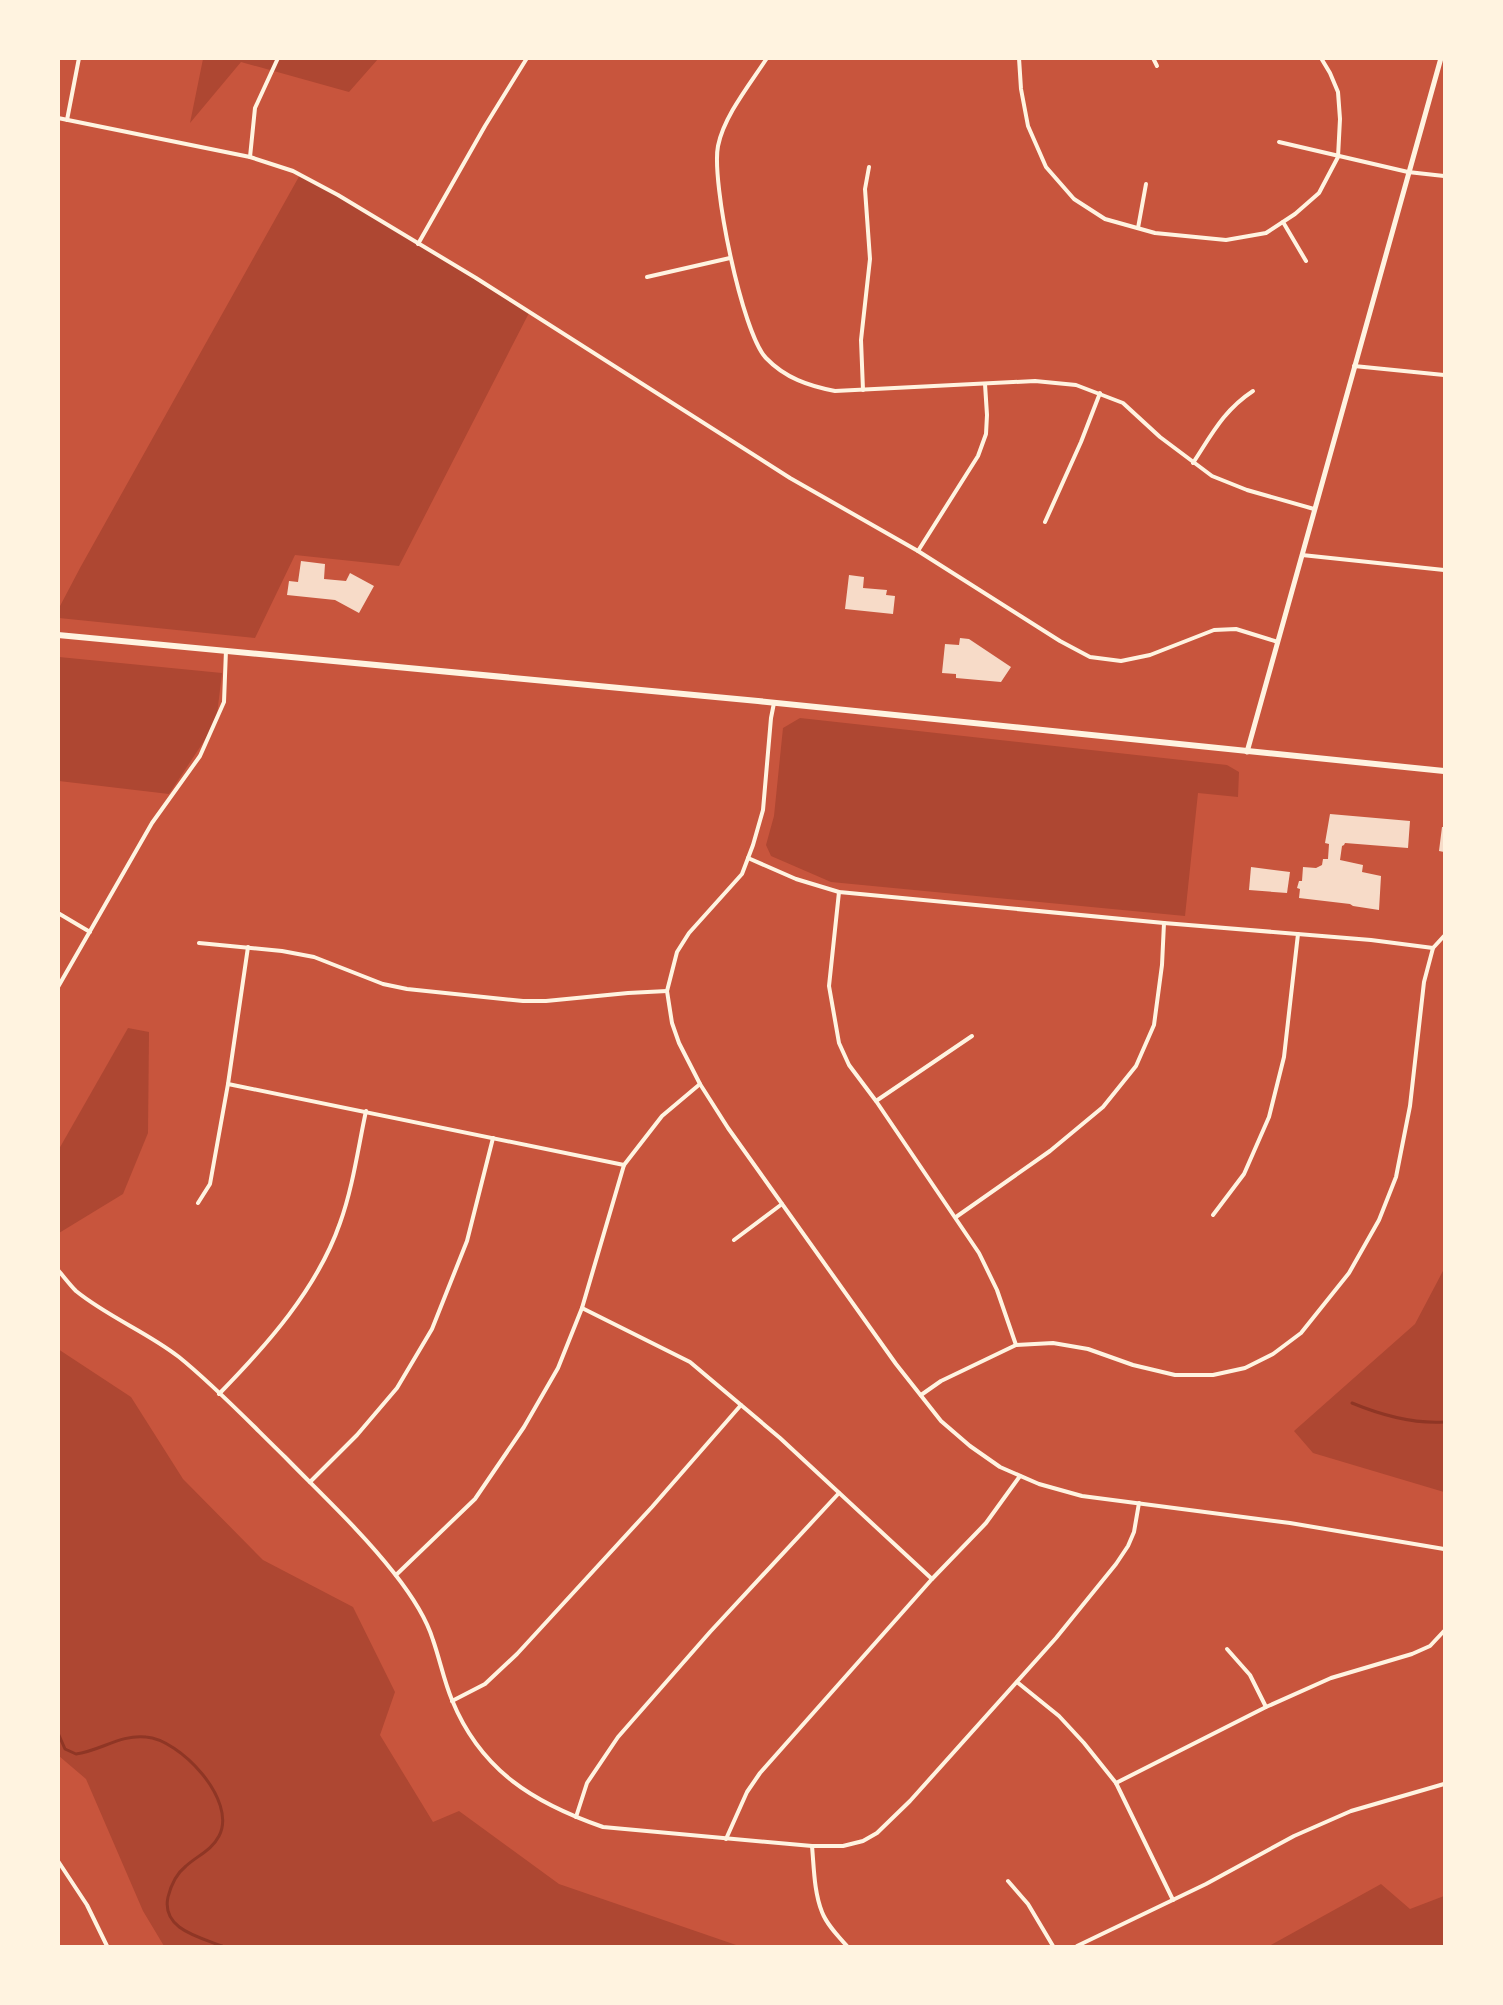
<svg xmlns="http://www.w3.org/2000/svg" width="1503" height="2005" font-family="Overpass,sans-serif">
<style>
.green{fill:#ae4732}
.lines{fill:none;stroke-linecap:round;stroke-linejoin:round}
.stream{stroke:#8f3625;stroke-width:3}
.building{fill:#f7dbc8}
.minor{stroke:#fff3e0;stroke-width:4}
.tertiary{stroke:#fff3e0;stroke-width:5}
.secondary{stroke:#fff3e0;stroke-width:6}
</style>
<rect width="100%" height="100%" fill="#c8553d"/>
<g class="green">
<polygon points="203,59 378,59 349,92 241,62 190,123"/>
<polygon points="301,173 529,313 399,566 295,555 255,638 59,618 59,608 80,568"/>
<polygon points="59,657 222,673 216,723 169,794 59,781"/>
<polygon points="800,718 1227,765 1239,772 1238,797 1198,793 1185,916 831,882 771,856 766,845 774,816 783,728"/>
<polygon points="128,1028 149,1032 148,1133 123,1194 59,1233 59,1149"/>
<polygon points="1444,1269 1444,1492 1313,1453 1294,1431 1415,1324"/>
<polygon points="58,1349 131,1397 183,1479 263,1560 353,1607 395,1692 380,1735 433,1822 459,1811 559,1884 739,1946 164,1946 143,1911 86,1779 59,1756"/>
<polygon points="1381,1884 1410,1909 1444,1896 1444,1946 1269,1946"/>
</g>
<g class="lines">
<g class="stream">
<path d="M1352,1403C1381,1415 1412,1424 1444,1422"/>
<path d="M58,1733L65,1749L76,1754C100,1751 121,1734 146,1737C179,1739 238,1800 219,1836C212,1850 197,1856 186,1866C176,1874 171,1885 168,1897C161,1929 199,1937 222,1946"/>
</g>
</g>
<g class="building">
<polygon points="301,561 325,564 324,579 346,581 350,573 374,586 359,613 335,600 287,595 289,581 298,582"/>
<polygon points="849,575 864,577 863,588 887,590 886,595 895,596 893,614 845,609"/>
<polygon points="960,638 969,639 1011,667 1001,682 956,678 956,674 942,673 945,644 959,645"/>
<polygon points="1330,814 1410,821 1408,848 1345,843 1344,845 1342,846 1340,860 1363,865 1362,872 1381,876 1379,910 1353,906 1350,904 1299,898 1300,889 1297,888 1299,881 1302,881 1303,867 1316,868 1322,865 1323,859 1328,859 1329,844 1325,843"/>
<polygon points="1442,827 1444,827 1444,852 1439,851"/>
<polygon points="1251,867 1290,872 1287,893 1249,890"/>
</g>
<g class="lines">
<g class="minor">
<path d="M767,58C750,84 724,116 718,146C711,181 742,333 766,358C785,378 809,386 835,391L1035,381L1076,385L1123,403L1160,437L1212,476L1247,490L1314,509"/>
<polyline points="1019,58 1021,89 1028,126 1046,167 1074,199 1105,219 1155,233 1226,240 1266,233 1295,214 1319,193 1338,157 1340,119 1338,92 1330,73 1321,58"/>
<polyline points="1153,58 1157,66"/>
<polyline points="58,118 250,157 293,171 338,195 476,278 790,478 918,551 1060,641 1090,657 1121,661 1150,655 1214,630 1236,629 1278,642"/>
<polyline points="67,120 79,58"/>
<polyline points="1279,142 1408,172 1444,176"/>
<polyline points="250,157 255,108 278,58"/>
<polyline points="1283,222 1306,261"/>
<polyline points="1138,228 1146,184"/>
<polyline points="418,244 485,126 527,58"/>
<polyline points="647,277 730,258"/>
<polyline points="1354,366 1444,375"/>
<polyline points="863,390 861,340 870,259 865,189 869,167"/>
<path d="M1193,463C1212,434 1224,410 1253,391"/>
<polyline points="1045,522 1081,442 1100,393"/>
<polyline points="918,551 978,456 986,434 987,415 985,384"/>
<polyline points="1302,555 1444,570"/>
<polyline points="774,703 771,718 763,810 753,845 742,874 689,933 677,952 667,991 672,1023 679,1043 700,1084 728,1128 896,1364 941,1421 970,1446 1000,1467 1039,1484 1082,1496 1290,1523 1444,1549"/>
<polyline points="748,858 796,879 839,892 1164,923 1371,940 1433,948 1444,936"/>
<polyline points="839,892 829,986 839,1043 849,1065 876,1101 979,1253 997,1290 1016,1345"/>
<polyline points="58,913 90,932"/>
<polyline points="199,943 282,951 314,957 383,984 407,989 523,1001 546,1001 628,993 667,991"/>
<polyline points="58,987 152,823 200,756 224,702 226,650"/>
<polyline points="228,1084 624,1165"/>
<polyline points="876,1101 972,1036"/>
<polyline points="198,1203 210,1184 228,1084 248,947"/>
<polyline points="1213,1215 1244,1174 1269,1117 1284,1057 1298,934"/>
<polyline points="956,1217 1050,1151 1103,1107 1136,1066 1154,1025 1162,965 1164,923"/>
<polyline points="734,1240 782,1204"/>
<path d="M58,1270C64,1277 70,1285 76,1291C108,1317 147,1332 179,1357C216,1387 251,1424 285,1457C322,1495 362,1532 394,1573C409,1592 426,1617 433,1640C440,1660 444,1681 452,1700C481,1771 534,1803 603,1827L812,1846H843L863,1841L877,1833L910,1801L1056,1638L1116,1564L1128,1546L1134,1532L1139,1503"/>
<polyline points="582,1308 690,1362 780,1438 932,1579"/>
<path d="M219,1394C267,1345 317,1289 340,1223C353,1187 358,1148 366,1111"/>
<polyline points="921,1395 941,1381 1016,1345 1053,1343 1088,1349 1133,1365 1175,1375 1213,1375 1245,1368 1273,1354 1301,1333 1349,1273 1379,1220 1396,1177 1410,1106 1424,982 1433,948"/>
<polyline points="310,1482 357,1435 397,1388 432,1329 467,1241 493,1138"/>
<polyline points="396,1575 475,1499 524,1427 558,1368 582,1308 624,1165 662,1116 700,1084"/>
<polyline points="1227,1649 1250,1675 1266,1707"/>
<polyline points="1017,1682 1059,1716 1084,1743 1116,1783 1173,1900"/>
<polyline points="452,1701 485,1684 517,1654 652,1507 741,1405"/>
<polyline points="1116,1783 1266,1707 1331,1678 1412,1654 1430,1646 1444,1631"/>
<polyline points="576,1817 587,1783 618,1737 710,1632 839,1493"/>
<polyline points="726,1839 747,1792 760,1773 932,1579 986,1523 1020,1476"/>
<path d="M812,1846C814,1868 814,1892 822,1912C827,1925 838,1936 847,1946"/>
<polyline points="58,1861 87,1905 107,1946"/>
<polyline points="1008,1881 1028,1904 1053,1946"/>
<polyline points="1077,1946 1206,1884 1294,1836 1351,1811 1444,1784"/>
</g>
<polyline class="tertiary" points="1247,752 1441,58"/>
<polyline class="secondary" points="58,635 758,701 1444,771"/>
</g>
<rect width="1503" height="2005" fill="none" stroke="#fff3e0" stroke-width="120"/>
</svg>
